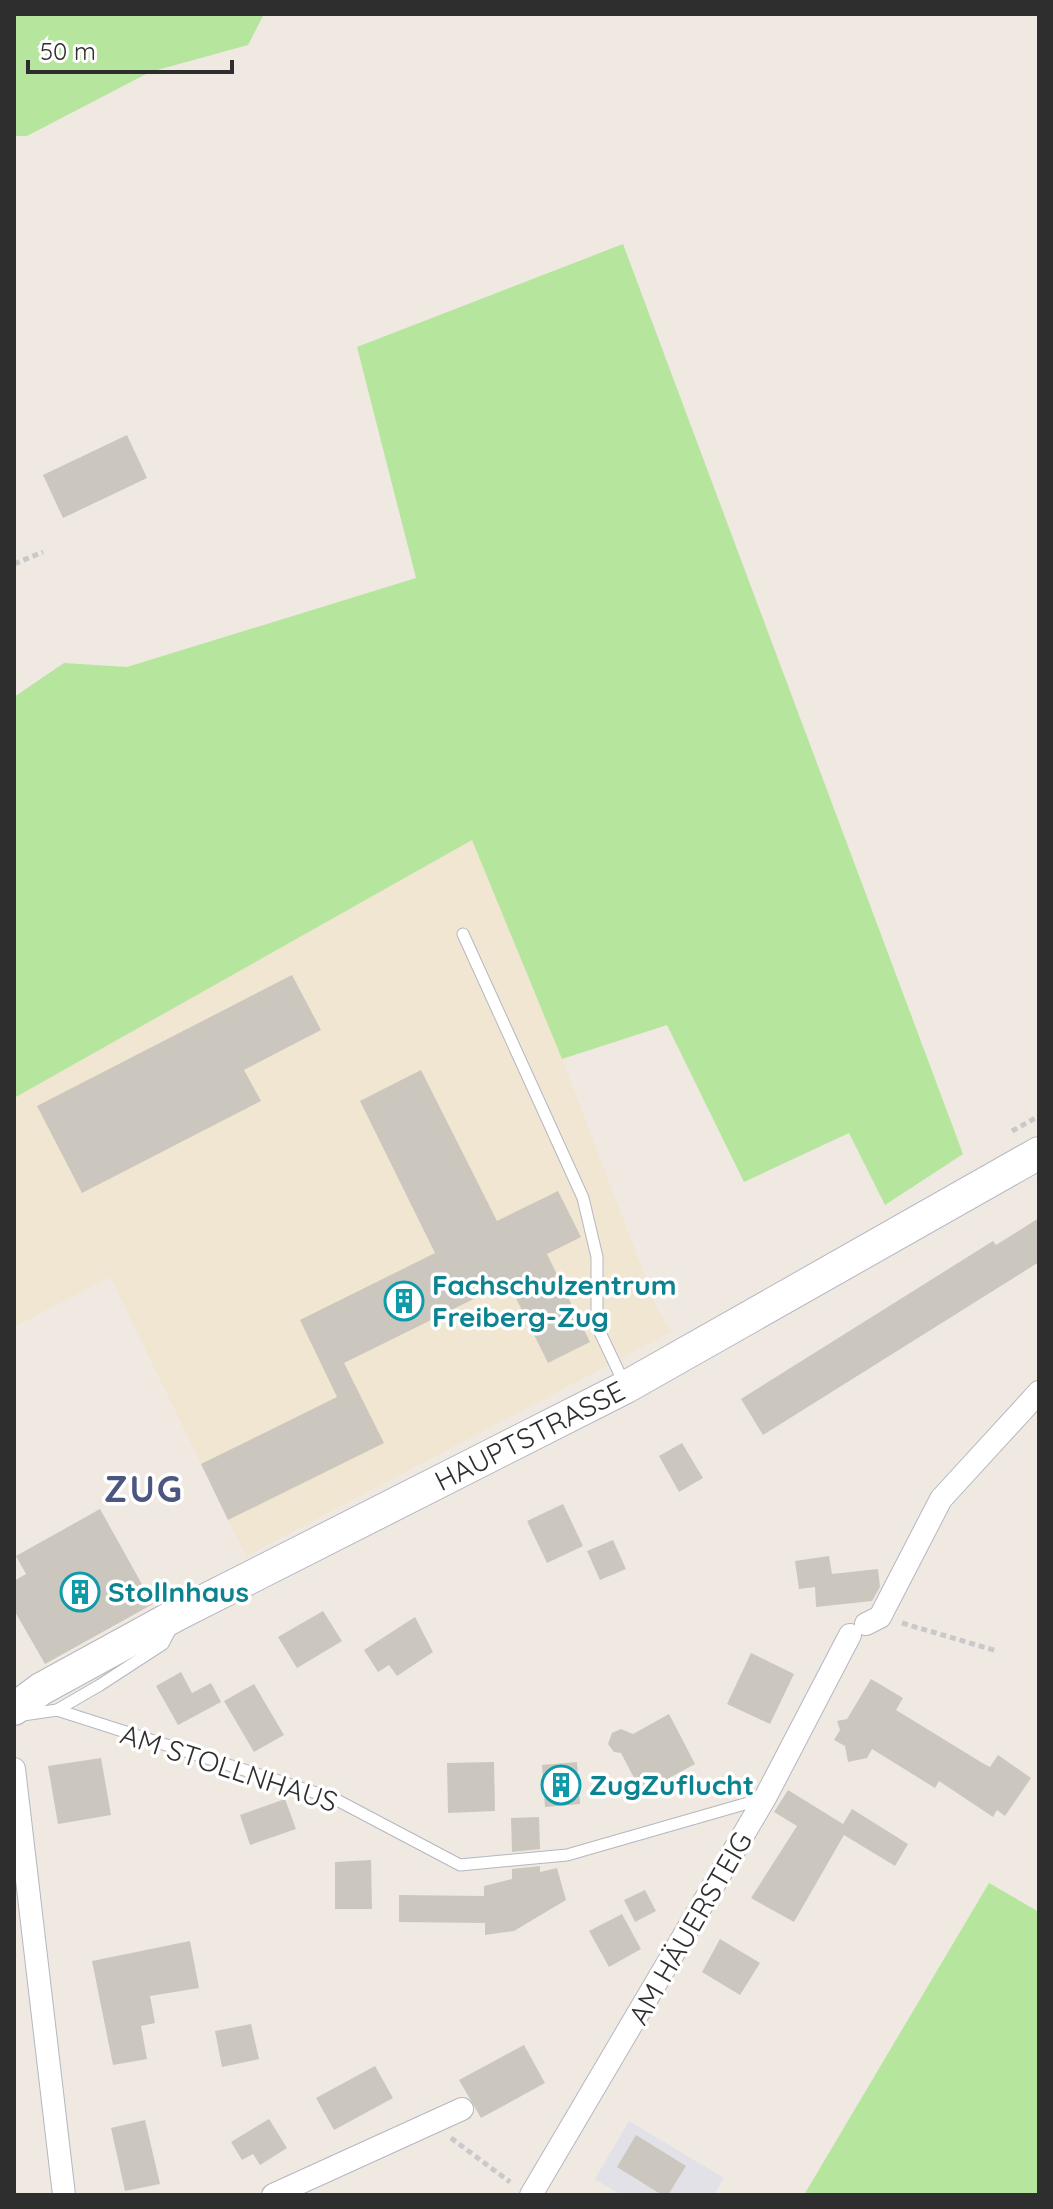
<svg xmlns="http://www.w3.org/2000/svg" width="1053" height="2209" font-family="Quicksand,sans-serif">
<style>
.industrial{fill:#e3e1e8}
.education{fill:#f0e6d1}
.green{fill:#b6e59e}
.building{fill:#cbc7bf}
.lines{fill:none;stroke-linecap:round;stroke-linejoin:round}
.lane-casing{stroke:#b4b7c1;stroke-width:13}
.street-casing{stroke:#b4b7c1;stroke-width:24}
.secondary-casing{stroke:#b4b7c1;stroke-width:34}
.path{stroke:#c9c9c9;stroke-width:5;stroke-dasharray:6 4;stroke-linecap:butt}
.lane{stroke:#fff;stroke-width:11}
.street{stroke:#fff;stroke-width:22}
.secondary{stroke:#fff;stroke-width:32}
.labels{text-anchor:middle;stroke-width:7;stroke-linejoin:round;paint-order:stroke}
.culture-label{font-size:28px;font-weight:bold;fill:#0d838f;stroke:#fff;text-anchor:start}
.street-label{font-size:28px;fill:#2e2e2e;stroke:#fff}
.district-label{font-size:36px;font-weight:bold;letter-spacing:2px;fill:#4d5680;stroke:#fff}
</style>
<rect width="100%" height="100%" fill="#efe9e1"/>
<polygon class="industrial" points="629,2121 724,2178 714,2195 621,2195 595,2179"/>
<polygon class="education" points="472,839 562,1059 658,1310 671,1332 246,1556 110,1277 14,1327 14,1098"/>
<g class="green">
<polygon points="14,14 264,14 248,45 150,72 27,136 14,136"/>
<polygon points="623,244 963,1154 885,1205 849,1133 744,1182 667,1025 562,1059 472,840 14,1098 14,697 64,663 127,667 416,578 357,347"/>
<polygon points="989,1883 1039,1912 1039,2195 804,2195"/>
</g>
<g class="building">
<polygon points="127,435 147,478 63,518 43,475"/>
<polygon points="292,975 321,1030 244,1070 261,1101 82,1193 37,1106"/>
<polygon points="421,1070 497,1221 558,1191 581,1237 547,1254 590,1342 548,1363 508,1282 344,1363 384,1443 228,1520 201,1464 337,1397 300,1320 435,1253 360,1101"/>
<polygon points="1039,1218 1039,1262 763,1435 741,1399 993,1241 996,1245"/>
<polygon points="682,1443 703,1478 679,1492 659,1456"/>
<polygon points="563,1504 583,1546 547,1563 527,1521"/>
<polygon points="100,1509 153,1604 45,1664 14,1610 14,1581 26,1574 16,1556"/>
<polygon points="613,1540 626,1569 600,1580 587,1551"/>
<polygon points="829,1556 832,1574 878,1569 880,1587 872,1601 816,1607 815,1587 799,1589 795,1561"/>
<polygon points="323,1611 342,1641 297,1668 278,1637"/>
<polygon points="415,1617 433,1652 397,1676 389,1665 378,1672 364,1650"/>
<polygon points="751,1653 794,1674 770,1724 727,1704"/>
<polygon points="181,1672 192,1693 211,1683 221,1702 178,1725 156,1686"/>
<polygon points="871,1679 903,1698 896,1710 984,1764 990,1767 998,1755 1031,1778 1005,1816 997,1810 993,1817 939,1781 935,1788 872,1749 867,1758 848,1762 845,1746 834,1740 840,1730 837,1721 847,1719"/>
<polygon points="254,1684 284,1735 254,1752 224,1701"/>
<polygon points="669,1714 695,1764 642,1793 621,1753 614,1752 608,1744 612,1733 621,1729 633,1734"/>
<polygon points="101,1758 111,1815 58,1824 48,1766"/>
<polygon points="494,1762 495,1811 448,1813 447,1763"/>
<polygon points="577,1762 580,1804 545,1807 542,1765"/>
<polygon points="788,1790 843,1824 852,1809 908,1844 895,1866 844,1835 794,1922 751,1898 797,1826 774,1812"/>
<polygon points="285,1799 296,1829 250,1845 240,1815"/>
<polygon points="539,1817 540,1849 512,1852 511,1818"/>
<polygon points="371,1860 372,1909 335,1909 335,1862"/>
<polygon points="540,1866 540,1872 557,1868 566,1900 514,1931 485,1935 485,1923 399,1922 399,1895 484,1896 484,1886 512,1879 512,1869"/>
<polygon points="645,1890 656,1911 635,1922 624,1900"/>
<polygon points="622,1914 641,1949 609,1967 589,1931"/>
<polygon points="720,1939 760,1963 740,1995 702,1972"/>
<polygon points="190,1941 199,1988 150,1996 155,2023 141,2026 147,2059 113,2065 92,1961"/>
<polygon points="251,2024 259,2059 222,2067 215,2031"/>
<polygon points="524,2045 545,2083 481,2118 459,2080"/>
<polygon points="375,2066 393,2098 334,2130 316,2098"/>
<polygon points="269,2119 287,2148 260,2165 253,2154 242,2160 231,2142"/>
<polygon points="145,2120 160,2184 125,2191 111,2128"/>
<polygon points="636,2135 686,2166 668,2195 662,2195 617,2167"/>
</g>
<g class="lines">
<g class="lane-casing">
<g id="lane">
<polyline points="463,934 583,1198 597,1257 597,1326 624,1383"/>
<polyline points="57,1710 335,1799 460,1865 567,1855 762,1799"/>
<polyline points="23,1715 57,1710 100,1685 163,1644 172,1627"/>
</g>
</g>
<g class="street-casing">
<g id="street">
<polyline points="866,1624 880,1617 941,1499 1039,1392"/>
<polyline points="14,1769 64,2195"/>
<polyline points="273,2195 462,2109"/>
<polyline points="531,2195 765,1798 850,1635"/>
</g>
</g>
<g class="secondary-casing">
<g id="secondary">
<path id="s1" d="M14,1709L41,1689L178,1614L626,1387L1039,1153"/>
</g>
</g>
<g class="path">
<polyline points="14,564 43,552"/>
<polyline points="1012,1131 1039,1116"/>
<polyline points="902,1623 997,1651"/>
<polyline points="451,2138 510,2182"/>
</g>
<use href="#lane" class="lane"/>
<use href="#street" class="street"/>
<use href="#secondary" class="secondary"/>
</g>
<defs>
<g id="building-ring" transform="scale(2)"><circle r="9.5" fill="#fff" stroke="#0f9aa8" stroke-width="1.5"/><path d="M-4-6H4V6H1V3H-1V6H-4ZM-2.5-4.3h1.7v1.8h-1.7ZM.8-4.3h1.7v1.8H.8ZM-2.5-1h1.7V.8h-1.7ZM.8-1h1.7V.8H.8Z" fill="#0f9aa8"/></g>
</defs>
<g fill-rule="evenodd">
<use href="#building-ring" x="404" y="1301"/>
<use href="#building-ring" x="80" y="1592"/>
<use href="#building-ring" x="561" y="1785"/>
</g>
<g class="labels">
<g class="culture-label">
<text x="432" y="1295">Fachschulzentrum<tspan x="432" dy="32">Freiberg-Zug</tspan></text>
<text x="108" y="1602">Stollnhaus</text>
<text x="589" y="1795">ZugZuflucht</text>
</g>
<g class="street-label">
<text dy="10" stroke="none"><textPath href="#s1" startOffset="584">HAUPTSTRASSE</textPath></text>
<text transform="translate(229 1768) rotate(18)" y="10">AM STOLLNHAUS</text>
<text transform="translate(690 1928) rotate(-60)" y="10">AM HÄUERSTEIG</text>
</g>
<g class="district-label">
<text x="144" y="1502">ZUG</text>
</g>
</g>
<rect width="1053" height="2209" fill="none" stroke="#2e2e2e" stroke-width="32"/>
<path d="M28 60v12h204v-12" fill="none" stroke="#2e2e2e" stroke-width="4"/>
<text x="40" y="60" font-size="24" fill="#2e2e2e" stroke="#ffffff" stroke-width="6" paint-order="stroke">50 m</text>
</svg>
